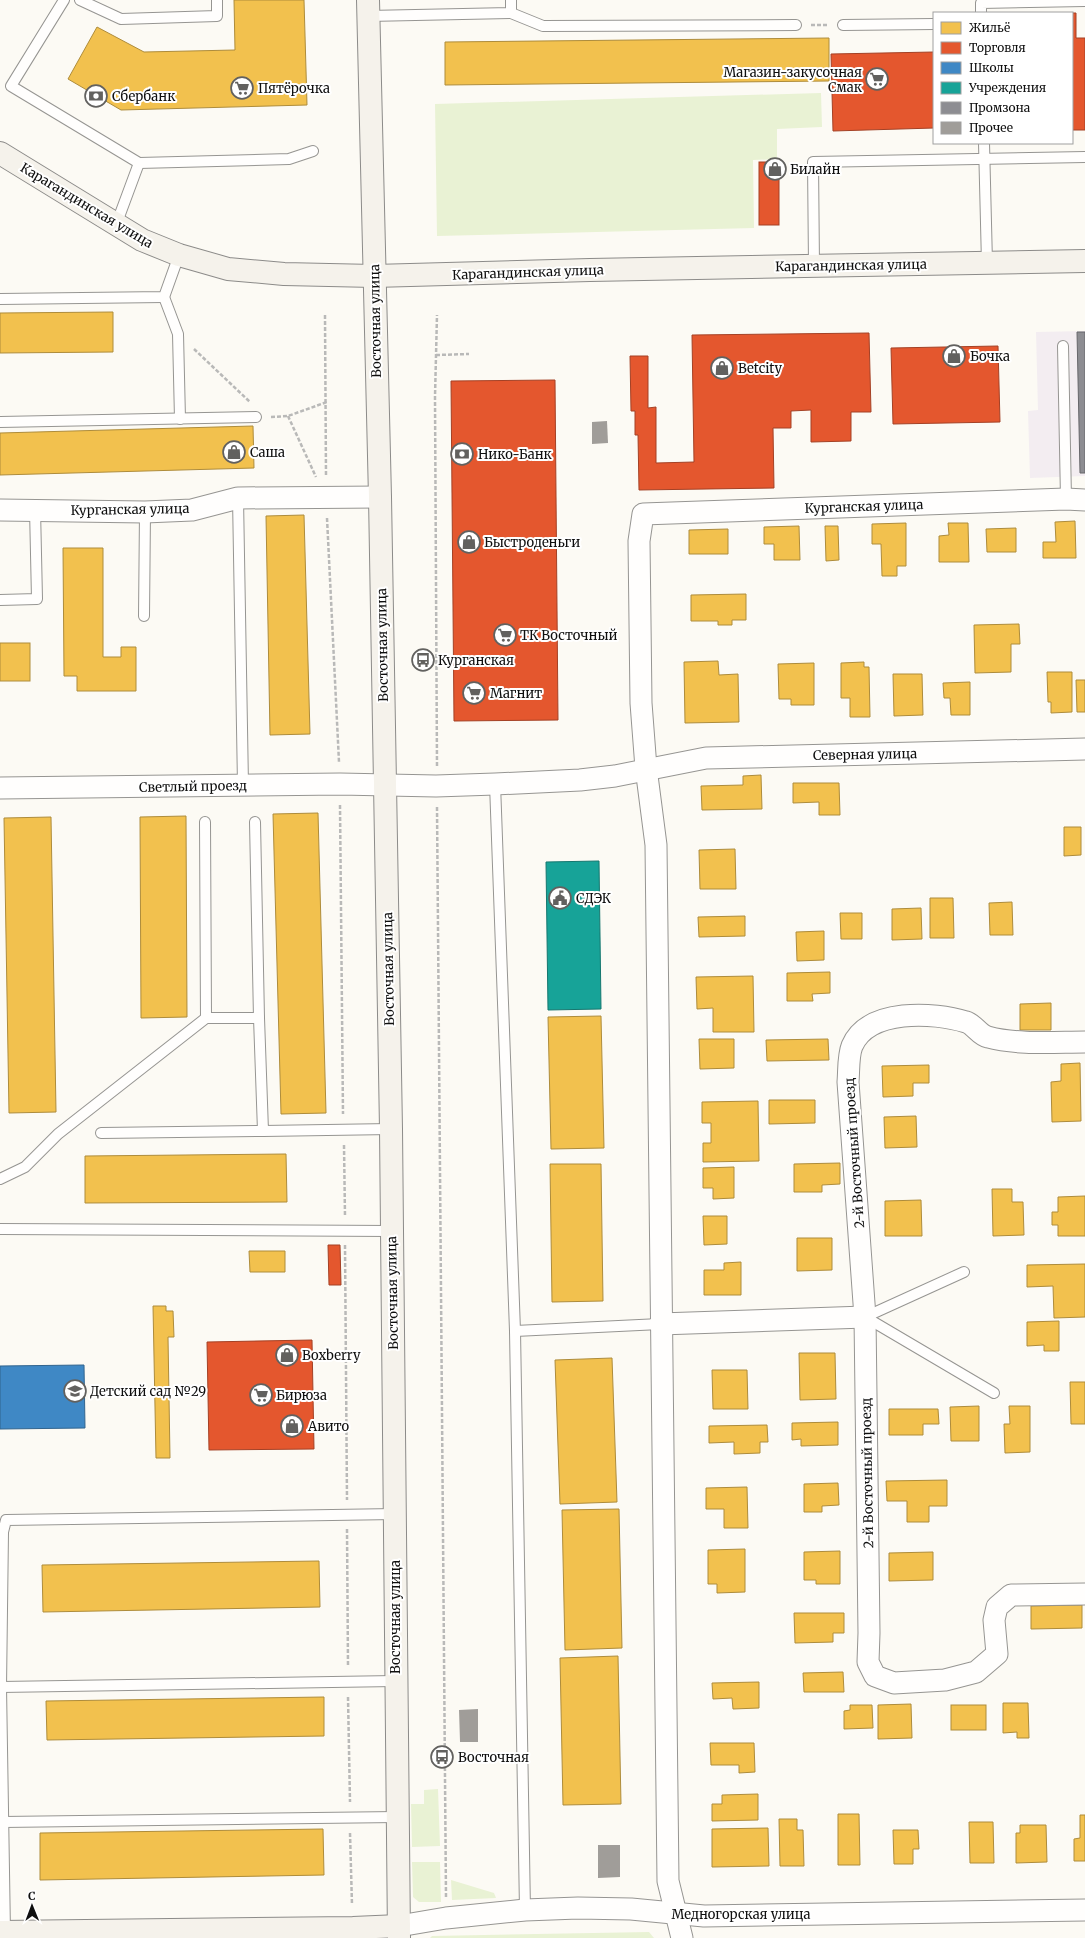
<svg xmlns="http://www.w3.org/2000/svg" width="1085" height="1938" font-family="Merriweather,serif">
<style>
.industrial{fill:#f3edf1}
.green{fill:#e9f2d4}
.homes{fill:#f2c14e;stroke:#ae8c3b}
.shops{fill:#e4572e;stroke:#a44125}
.schools{fill:#3f88c5;stroke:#31648e}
.public{fill:#17a398;stroke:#15776f}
.industry{fill:#8d8d92;stroke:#67676b}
.building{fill:#a09d99}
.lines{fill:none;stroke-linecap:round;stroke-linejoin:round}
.service-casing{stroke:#969592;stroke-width:12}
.minor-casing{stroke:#969592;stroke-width:23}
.secondary-casing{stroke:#8c8b89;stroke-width:24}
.path{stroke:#b9b9b8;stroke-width:2.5;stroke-dasharray:4 2;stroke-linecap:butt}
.service{stroke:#fffefd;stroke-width:10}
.minor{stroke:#fffefd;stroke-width:21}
.secondary{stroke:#f5f2eb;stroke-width:22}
.labels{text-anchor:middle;stroke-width:4;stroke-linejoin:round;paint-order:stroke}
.poi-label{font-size:13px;fill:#0f0f0f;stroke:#fff;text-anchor:start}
.street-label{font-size:13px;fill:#0f0f0f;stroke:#fff}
</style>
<rect width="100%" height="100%" fill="#fcfaf4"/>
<polygon class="industrial" points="1085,331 1085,476 1030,478 1028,411 1038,410 1036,332"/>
<g class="green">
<polygon points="821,93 822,127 777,129 777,159 753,160 754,228 437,236 435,104"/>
<polygon points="438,1789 440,1846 412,1847 411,1804 424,1804 424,1790"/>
<polygon points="412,1862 440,1862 441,1902 419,1902 413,1897"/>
<polygon points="451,1880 494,1893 496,1898 452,1900"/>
<polygon points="649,1932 654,1938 430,1938 432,1936"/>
</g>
<g class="homes">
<polygon points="234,0 304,0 307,105 121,110 68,79 97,27 144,52 235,50"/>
<polygon points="829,38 829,81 445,85 445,42"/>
<polygon points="113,312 113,352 0,353 0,313"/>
<polygon points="253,426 254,468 0,475 0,433"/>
<polygon points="304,515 310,734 270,735 266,516"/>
<polygon points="1075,521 1076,558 1043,558 1043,542 1056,542 1055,522"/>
<polygon points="906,523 906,566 897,566 897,576 882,576 881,544 872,544 872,524"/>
<polygon points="948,523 968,523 969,562 939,562 939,536 949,535"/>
<polygon points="799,526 800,560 774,560 774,544 764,544 764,527"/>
<polygon points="825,526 838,526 839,560 826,561"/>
<polygon points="1016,528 1016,552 987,552 986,529"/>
<polygon points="728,529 728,554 689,554 689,530"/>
<polygon points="63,548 103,548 103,657 121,657 121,647 136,647 136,691 77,691 77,676 64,676"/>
<polygon points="746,594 746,620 732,620 732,625 718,625 718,621 691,621 691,595"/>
<polygon points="1019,624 1020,644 1011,644 1011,672 975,673 974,625"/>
<rect x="0" y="643" width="30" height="38"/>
<polygon points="718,661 719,675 738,674 739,722 685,723 684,662"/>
<polygon points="864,662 864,667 869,667 870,717 850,717 850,698 841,698 841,663"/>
<polygon points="814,663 814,705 791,705 791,699 779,699 778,664"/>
<polygon points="1047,672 1072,672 1072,712 1051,713 1051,702 1048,702"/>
<polygon points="893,674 922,674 923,715 894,716"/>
<polygon points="1076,680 1085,680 1085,712 1077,712"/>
<polygon points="970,682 970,715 951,715 950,698 944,698 943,683"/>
<polygon points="761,775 762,809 702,810 701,786 743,785 743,776"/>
<polygon points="793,783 839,783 840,815 819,815 819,802 793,803"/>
<polygon points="318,813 326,1113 281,1114 273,814"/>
<polygon points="186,816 187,1017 141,1018 140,817"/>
<polygon points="51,817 56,1112 9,1113 4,818"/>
<polygon points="1064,827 1081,827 1081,855 1064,856"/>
<polygon points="735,849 736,889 700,889 699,850"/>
<polygon points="930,898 953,898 954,938 930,938"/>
<polygon points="1012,902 1013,935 990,935 989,903"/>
<polygon points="921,908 922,939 892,940 892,909"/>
<polygon points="840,913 862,913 862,939 841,939"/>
<polygon points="745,916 745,936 699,937 698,917"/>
<polygon points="824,931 824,960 797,961 796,932"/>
<polygon points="830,972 830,993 812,994 813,1001 787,1001 787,973"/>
<polygon points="753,976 754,1032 713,1032 713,1008 697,1009 696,977"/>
<polygon points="1051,1003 1051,1030 1020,1030 1020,1004"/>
<polygon points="601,1016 604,1148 551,1149 548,1017"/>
<polygon points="699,1039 734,1039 734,1068 700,1069"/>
<polygon points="828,1039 829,1060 767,1061 766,1040"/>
<polygon points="1080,1063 1081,1121 1052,1122 1051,1082 1061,1081 1061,1064"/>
<polygon points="929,1065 929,1083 913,1083 913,1096 883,1097 882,1066"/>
<polygon points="769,1100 815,1100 815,1123 769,1124"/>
<polygon points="758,1101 759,1161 703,1162 703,1143 711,1143 711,1123 702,1123 702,1102"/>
<polygon points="916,1116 917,1147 885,1148 884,1117"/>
<polygon points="286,1154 287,1202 85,1203 85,1156"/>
<polygon points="840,1163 840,1184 822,1185 822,1192 794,1192 794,1164"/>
<polygon points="550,1164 601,1164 603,1301 552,1302"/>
<polygon points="734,1167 734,1198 713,1199 713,1188 703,1188 703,1168"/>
<polygon points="992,1189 1012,1189 1012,1202 1023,1202 1024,1235 993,1236"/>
<polygon points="1085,1196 1085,1236 1058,1236 1058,1225 1052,1225 1052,1212 1058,1212 1058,1197"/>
<polygon points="921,1200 922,1236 885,1236 885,1201"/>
<polygon points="703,1216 727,1216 727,1244 704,1245"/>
<polygon points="797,1238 832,1238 832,1270 797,1271"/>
<polygon points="249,1251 285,1251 285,1272 250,1272"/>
<polygon points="741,1262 741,1295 704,1295 704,1270 724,1270 724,1263"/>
<polygon points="1085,1264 1085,1317 1054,1318 1053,1286 1027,1287 1027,1265"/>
<polygon points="153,1306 166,1306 166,1311 173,1311 174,1337 168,1337 170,1458 156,1458"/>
<polygon points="1059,1321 1059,1351 1044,1351 1044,1345 1027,1346 1027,1322"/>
<polygon points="799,1353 835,1353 836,1399 800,1400"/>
<polygon points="612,1358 617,1502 560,1504 555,1360"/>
<polygon points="712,1370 747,1370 748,1409 713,1409"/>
<polygon points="1070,1382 1085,1382 1085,1424 1071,1424"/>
<polygon points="979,1406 979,1441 951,1441 950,1407"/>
<polygon points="1009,1406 1030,1406 1030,1452 1005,1453 1004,1424 1010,1424"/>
<polygon points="889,1409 938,1409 939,1424 923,1424 923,1435 889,1435"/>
<polygon points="838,1422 838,1445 801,1446 801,1439 792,1440 792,1423"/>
<polygon points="767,1425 768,1442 760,1442 760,1453 734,1454 734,1442 709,1443 709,1426"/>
<polygon points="947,1480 947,1506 929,1506 929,1522 907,1522 907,1501 887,1501 886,1481"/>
<polygon points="838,1483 839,1505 822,1506 822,1512 804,1512 804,1484"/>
<polygon points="747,1487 748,1528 724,1528 724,1509 706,1509 706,1488"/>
<polygon points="619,1509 622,1648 565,1650 562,1510"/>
<polygon points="745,1549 745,1592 717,1593 717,1584 708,1584 708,1550"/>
<polygon points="840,1551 840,1584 816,1584 816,1580 804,1580 804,1552"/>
<polygon points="933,1552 933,1580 889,1581 889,1553"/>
<polygon points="319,1561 320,1607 43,1612 42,1565"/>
<polygon points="1082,1605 1082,1628 1031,1629 1031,1606"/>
<polygon points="794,1613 844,1613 844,1633 833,1633 833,1642 795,1643"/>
<polygon points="618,1656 621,1804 563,1805 560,1658"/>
<polygon points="843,1672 844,1692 804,1692 803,1673"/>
<polygon points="759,1682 759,1708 733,1709 732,1698 713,1699 712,1683"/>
<polygon points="324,1697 324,1736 47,1740 46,1701"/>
<polygon points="1003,1703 1028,1703 1029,1738 1017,1738 1017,1732 1003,1733"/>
<polygon points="911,1704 912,1738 878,1739 878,1705"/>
<polygon points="850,1705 872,1705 873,1728 844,1729 844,1711 850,1710"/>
<rect x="951" y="1705" width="35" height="25"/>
<polygon points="710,1743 754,1743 755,1772 739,1773 739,1765 711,1765"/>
<polygon points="758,1794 758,1820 712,1821 712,1804 722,1804 722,1795"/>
<polygon points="838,1814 859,1814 860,1865 838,1865"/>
<polygon points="1080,1815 1085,1815 1085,1861 1074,1861 1074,1839 1080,1838"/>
<polygon points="779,1819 797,1819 797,1830 803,1830 804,1866 780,1866"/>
<polygon points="969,1822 993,1822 994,1863 970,1863"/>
<polygon points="1020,1825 1046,1825 1047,1862 1016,1863 1016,1833 1020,1833"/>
<polygon points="768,1828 769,1866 712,1867 712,1829"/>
<polygon points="323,1829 324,1875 40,1880 40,1833"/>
<polygon points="893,1830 918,1830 919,1849 913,1849 913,1864 894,1864"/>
</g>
<g class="shops">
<polygon points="1060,13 1076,13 1076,38 1085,38 1085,130 1072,130 1072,13"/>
<polygon points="934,52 934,128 833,131 831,54"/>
<rect x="759" y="162" width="20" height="63"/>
<polygon points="869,333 871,412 851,412 851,441 811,442 811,410 791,411 791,428 773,428 774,488 639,490 638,435 635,435 635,411 631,411 630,356 648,356 648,408 656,407 656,463 694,462 692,335"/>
<polygon points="998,346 1000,422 893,424 891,348"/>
<polygon points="555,380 558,720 454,721 451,381"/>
<polygon points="328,1245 340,1245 341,1285 329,1285"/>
<polygon points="312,1340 314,1449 209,1450 207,1342"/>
</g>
<polygon class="schools" points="84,1365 85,1428 0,1429 0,1366"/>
<polygon class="public" points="599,861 601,1009 548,1010 546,862"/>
<polygon class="industry" points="1077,332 1085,332 1085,473 1080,473"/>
<g class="building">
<polygon points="607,421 608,443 592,444 592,422"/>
<polygon points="478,1709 478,1742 460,1742 459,1710"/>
<polygon points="598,1845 620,1845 620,1877 598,1878"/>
</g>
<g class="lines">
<g class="service-casing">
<g id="service">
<polyline points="64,0 11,86 139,163 116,225"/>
<polyline points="80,0 121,19 217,16 217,0"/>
<polyline points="511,13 543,26 796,25"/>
<polyline points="981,13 981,3 1085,1"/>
<polyline points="368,16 511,13 511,0"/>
<polyline points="843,25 934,24"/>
<polyline points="984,143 987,263"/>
<polyline points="139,163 289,159 313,151"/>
<polyline points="814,265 813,162 1085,157"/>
<polyline points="164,297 178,334 180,419"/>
<polyline points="0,299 164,297 179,255"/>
<polyline points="1063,346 1066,499"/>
<polyline points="0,422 256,417"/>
<polyline points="238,498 243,785"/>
<polyline points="0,600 37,599 35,509"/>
<polyline points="144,616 145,512"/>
<polyline points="495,784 515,1331 525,1910"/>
<polyline points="205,822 206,1018"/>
<polyline points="259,1018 263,1131 391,1129"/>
<polyline points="101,1133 263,1131"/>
<polyline points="0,1179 25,1167 58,1134 206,1018 259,1018 255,822"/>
<polyline points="0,1229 391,1231"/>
<polyline points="865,1317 994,1393"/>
<polyline points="865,1317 964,1272"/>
<polyline points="515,1331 660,1324"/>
<polyline points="1,1687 395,1681"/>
<polyline points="3,1822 397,1817"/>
<polyline points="5,1932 1,1687 3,1532 6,1520 395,1514"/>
</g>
</g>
<g class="minor-casing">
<g id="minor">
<polyline points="0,510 145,512 192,510 238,498 380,497"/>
<polyline points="0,788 340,784 436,786 495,784 580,780 615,776 706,758 1085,749"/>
<path d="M1085,1042C1055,1042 1017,1045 988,1037C979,1035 974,1024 966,1022C934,1012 868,1008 852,1046C848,1056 849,1071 848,1082L865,1317L869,1633L868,1662L875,1676L894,1683L945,1680L976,1672L997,1654L994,1620L997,1607L1011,1595L1085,1594"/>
<polyline points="660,1324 865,1317"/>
<polyline points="399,1926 446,1918 525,1910 578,1908 631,1909 704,1916 1085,1910"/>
<polyline points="682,1938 668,1881 656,845 646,768 641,703 639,541 643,514 1066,499 1085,500"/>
</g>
</g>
<g class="secondary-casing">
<g id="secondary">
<polyline points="368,0 380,497 391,1129 399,1938"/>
<polyline points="0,153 142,240 179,255 228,269 284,274 374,276 590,270 1085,261"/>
<polyline points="0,1932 353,1928 399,1926"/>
</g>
</g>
<g class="path">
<polyline points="811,25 828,25"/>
<polyline points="325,315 326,477"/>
<polyline points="194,349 250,402"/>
<polyline points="436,355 469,354"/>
<polyline points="288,416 316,477"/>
<polyline points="271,417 288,416 327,402"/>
<polyline points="327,518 339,762"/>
<polyline points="437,766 435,397 437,315"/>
<polyline points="340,805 343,1114"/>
<polyline points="437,807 446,1898"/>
<polyline points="344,1145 345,1216"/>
<polyline points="345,1245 347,1500"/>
<polyline points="347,1529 348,1666"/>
<polyline points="348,1697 350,1802"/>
<polyline points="350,1833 352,1905"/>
</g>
<use href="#service" class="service"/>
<use href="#minor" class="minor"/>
<use href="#secondary" class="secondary"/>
</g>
<defs>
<g id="supermarket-ring" transform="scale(1.15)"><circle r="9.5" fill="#fff" stroke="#62615f" stroke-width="1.5"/><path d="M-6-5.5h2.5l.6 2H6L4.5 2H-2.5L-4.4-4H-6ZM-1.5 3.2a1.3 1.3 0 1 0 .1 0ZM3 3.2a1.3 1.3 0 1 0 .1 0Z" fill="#62615f"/></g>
<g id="bank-ring" transform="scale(1.15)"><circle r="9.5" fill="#fff" stroke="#62615f" stroke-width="1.5"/><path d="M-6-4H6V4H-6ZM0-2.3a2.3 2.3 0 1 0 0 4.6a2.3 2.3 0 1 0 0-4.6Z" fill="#62615f"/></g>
<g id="shop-ring" transform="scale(1.15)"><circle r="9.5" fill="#fff" stroke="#62615f" stroke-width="1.5"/><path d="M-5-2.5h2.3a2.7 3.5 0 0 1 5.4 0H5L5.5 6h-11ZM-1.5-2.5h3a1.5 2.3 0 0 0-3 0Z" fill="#62615f"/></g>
<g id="bus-ring" transform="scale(1.15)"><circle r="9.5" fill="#fff" stroke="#62615f" stroke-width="1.5"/><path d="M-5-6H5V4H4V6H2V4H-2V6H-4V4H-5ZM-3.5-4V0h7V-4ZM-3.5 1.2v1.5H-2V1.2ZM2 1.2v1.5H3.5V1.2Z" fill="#62615f"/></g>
<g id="civic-ring" transform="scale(1.15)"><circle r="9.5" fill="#fff" stroke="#62615f" stroke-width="1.5"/><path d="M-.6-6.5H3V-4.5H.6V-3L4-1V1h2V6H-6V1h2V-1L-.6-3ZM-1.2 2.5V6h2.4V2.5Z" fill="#62615f"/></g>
<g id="school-ring" transform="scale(1.15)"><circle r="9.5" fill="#fff" stroke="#62615f" stroke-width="1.5"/><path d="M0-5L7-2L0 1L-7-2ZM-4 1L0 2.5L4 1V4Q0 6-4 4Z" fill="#62615f"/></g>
</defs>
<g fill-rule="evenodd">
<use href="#supermarket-ring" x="877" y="79"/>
<use href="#supermarket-ring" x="242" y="88"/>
<use href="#bank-ring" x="96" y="96"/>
<use href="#shop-ring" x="775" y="169"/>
<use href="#shop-ring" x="954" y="356"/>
<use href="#shop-ring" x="722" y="368"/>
<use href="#shop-ring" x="234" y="452"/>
<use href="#bank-ring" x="462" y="454"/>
<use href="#shop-ring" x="469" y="542"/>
<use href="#supermarket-ring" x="505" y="635"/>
<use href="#bus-ring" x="423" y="660"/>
<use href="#supermarket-ring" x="474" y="693"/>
<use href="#civic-ring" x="560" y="898"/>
<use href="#shop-ring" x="287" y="1355"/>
<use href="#school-ring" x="75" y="1391"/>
<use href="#supermarket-ring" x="261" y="1395"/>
<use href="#shop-ring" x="292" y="1426"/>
<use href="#bus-ring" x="442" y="1757"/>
</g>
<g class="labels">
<g class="poi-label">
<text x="862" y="77" text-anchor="end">Магазин-закусочная<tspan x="862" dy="15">Смак</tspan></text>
<text x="258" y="93">Пятёрочка</text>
<text x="112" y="101">Сбербанк</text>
<text x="790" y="174">Билайн</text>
<text x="970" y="361">Бочка</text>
<text x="738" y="373">Betcity</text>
<text x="250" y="457">Саша</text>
<text x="478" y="459">Нико-Банк</text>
<text x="484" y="547">Быстроденьги</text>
<text x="520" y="640">ТК Восточный</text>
<text x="438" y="665">Курганская</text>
<text x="490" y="698">Магнит</text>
<text x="576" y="903">СДЭК</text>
<text x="302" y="1360">Boxberry</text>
<text x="90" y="1396">Детский сад №29</text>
<text x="276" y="1400">Бирюза</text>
<text x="308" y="1431">Авито</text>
<text x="458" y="1762">Восточная</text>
</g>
<g class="street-label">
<text transform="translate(87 205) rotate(31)" y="5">Карагандинская улица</text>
<text transform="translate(851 265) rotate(-1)" y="5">Карагандинская улица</text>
<text transform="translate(528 272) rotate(-2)" y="5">Карагандинская улица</text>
<text transform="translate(375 321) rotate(-91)" y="5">Восточная улица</text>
<text transform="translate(864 506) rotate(-2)" y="5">Курганская улица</text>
<text transform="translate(130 509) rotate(-1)" y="5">Курганская улица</text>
<text transform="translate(382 645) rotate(-91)" y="5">Восточная улица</text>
<text transform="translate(865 754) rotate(-1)" y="5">Северная улица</text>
<text transform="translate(193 786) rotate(-1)" y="5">Светлый проезд</text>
<text transform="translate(388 969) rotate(-91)" y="5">Восточная улица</text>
<text transform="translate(854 1153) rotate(-94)" y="5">2-й Восточный проезд</text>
<text transform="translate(392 1293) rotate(-91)" y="5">Восточная улица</text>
<text transform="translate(867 1473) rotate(-91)" y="5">2-й Восточный проезд</text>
<text transform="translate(395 1617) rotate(-90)" y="5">Восточная улица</text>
<text x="741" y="1919">Медногорская улица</text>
</g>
</g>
<rect x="933" y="12" width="140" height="132" fill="#ffffff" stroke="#9f9f9f"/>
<rect x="941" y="22" width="20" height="12" fill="#f2c14e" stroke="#9f9f9f"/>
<text x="969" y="32" font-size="12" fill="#0f0f0f">Жильё</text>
<rect x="941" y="42" width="20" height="12" fill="#e4572e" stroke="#9f9f9f"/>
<text x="969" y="52" font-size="12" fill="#0f0f0f">Торговля</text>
<rect x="941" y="62" width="20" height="12" fill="#3f88c5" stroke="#9f9f9f"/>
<text x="969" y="72" font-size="12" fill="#0f0f0f">Школы</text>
<rect x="941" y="82" width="20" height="12" fill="#17a398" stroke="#9f9f9f"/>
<text x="969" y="92" font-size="12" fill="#0f0f0f">Учреждения</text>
<rect x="941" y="102" width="20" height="12" fill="#8d8d92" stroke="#9f9f9f"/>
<text x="969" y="112" font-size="12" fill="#0f0f0f">Промзона</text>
<rect x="941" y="122" width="20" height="12" fill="#a09d99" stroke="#9f9f9f"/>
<text x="969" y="132" font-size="12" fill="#0f0f0f">Прочее</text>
<g transform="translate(32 1906) rotate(359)" stroke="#ffffff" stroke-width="3" paint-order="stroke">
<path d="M0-3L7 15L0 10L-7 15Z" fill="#0f0f0f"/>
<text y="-6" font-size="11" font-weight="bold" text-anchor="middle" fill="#0f0f0f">С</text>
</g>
</svg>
